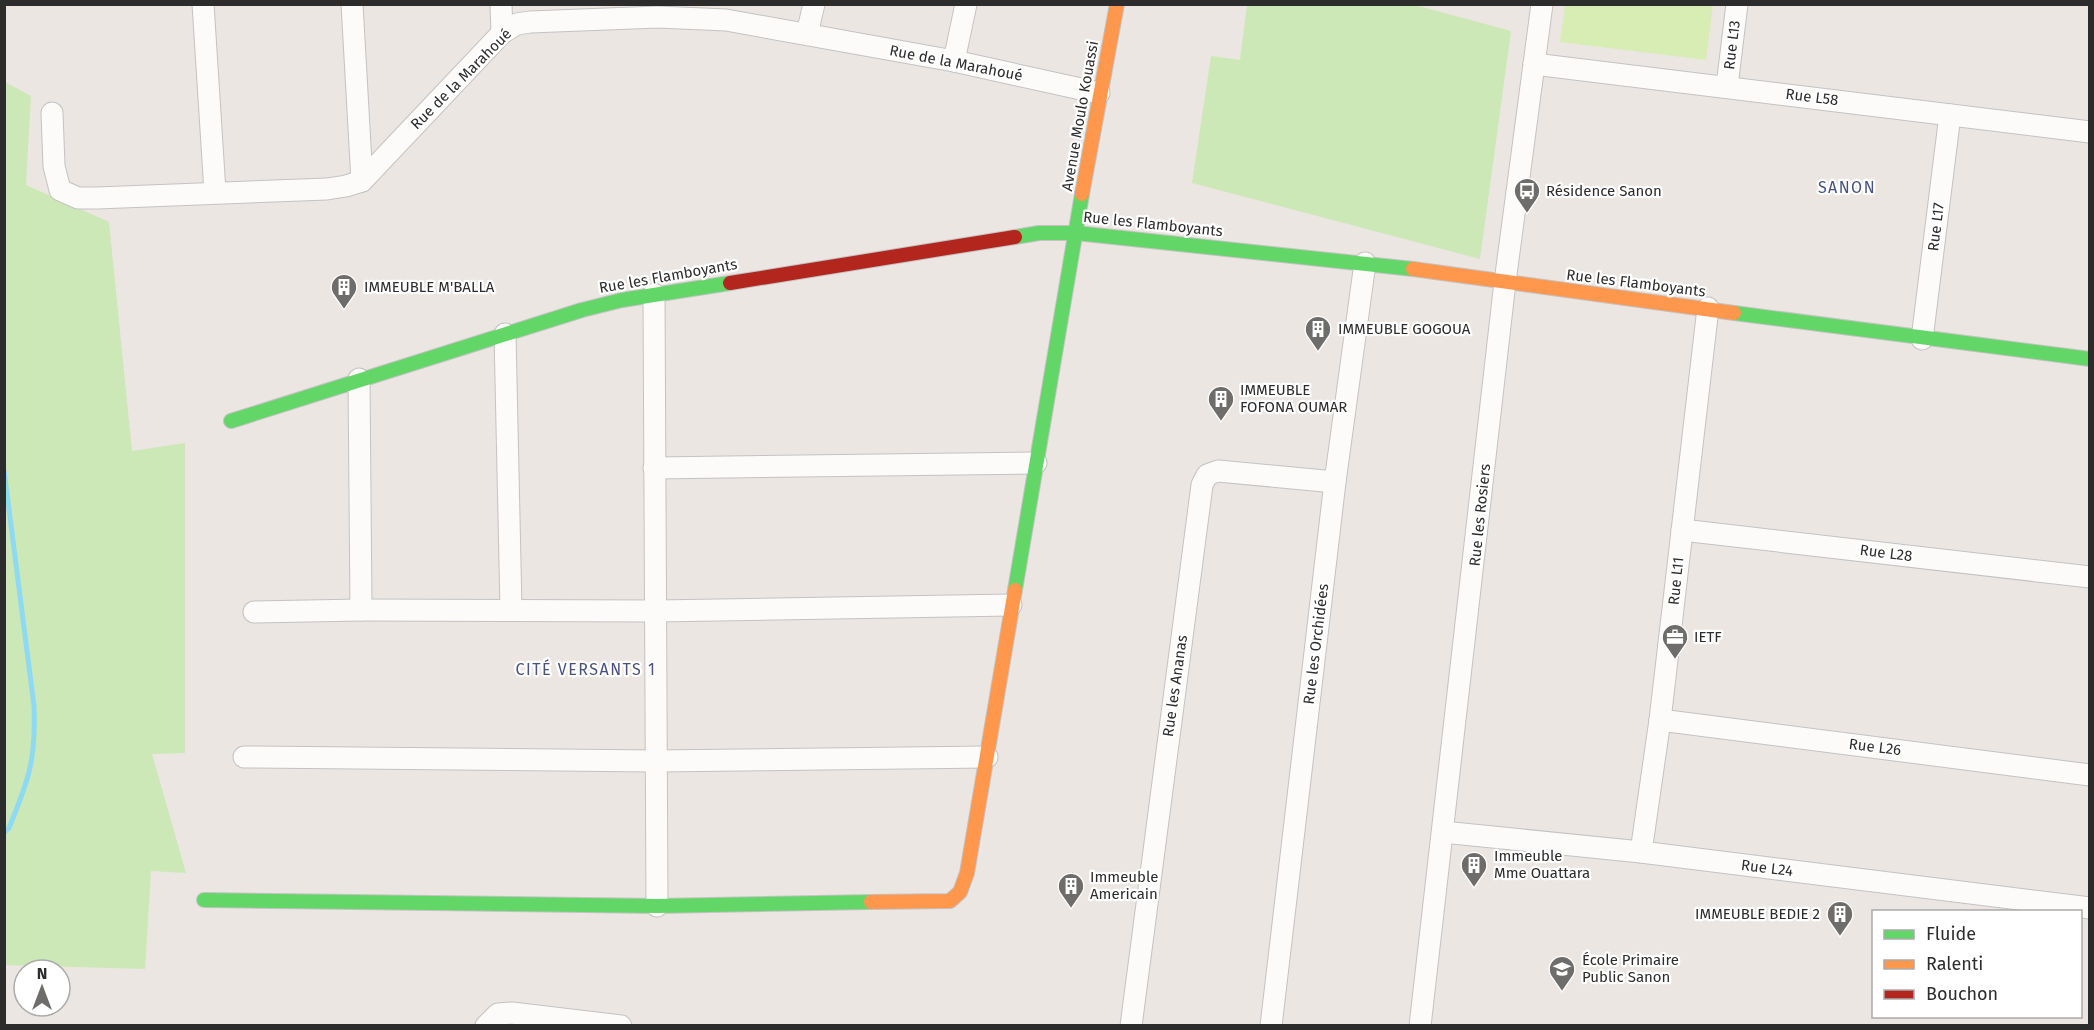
<svg xmlns="http://www.w3.org/2000/svg" width="2094" height="1030" font-family="'Fira Sans',sans-serif">
<style>
.green{fill:#cce8b7}
.pitch{fill:#d8edb4}
.lines{fill:none;stroke-linecap:round;stroke-linejoin:round}
.stream{stroke:#8edaf2;stroke-width:5}
.street-casing{stroke:#c4c2c3;stroke-width:23}
.fast-casing{stroke:#c4c2c3;stroke-width:16}
.slow-casing{stroke:#c4c2c3;stroke-width:16}
.jam-casing{stroke:#c4c2c3;stroke-width:16}
.street{stroke:#fcfbfa;stroke-width:21}
.fast{stroke:#63d668;stroke-width:14}
.slow{stroke:#ff974d;stroke-width:14}
.jam{stroke:#b3261e;stroke-width:14}
.labels{text-anchor:middle;stroke-width:4.5;stroke-linejoin:round;paint-order:stroke}
.street-label{font-size:15px;fill:#2c2c2c;stroke:#fff}
.poi-label{font-size:15px;fill:#2c2c2c;stroke:#fff;text-anchor:start}
.neighbourhood-label{font-size:16px;letter-spacing:1.5px;fill:#475281;stroke:#fff}
</style>
<rect width="100%" height="100%" fill="#ebe6e1"/>
<g class="green">
<polygon points="1247,5 1415,5 1511,31 1480,259 1192,183 1211,56 1240,60"/>
<polygon points="5,82 31,96 26,185 109,222 132,451 185,443 185,753 152,754 186,873 151,871 145,969 5,965"/>
</g>
<polygon class="pitch" points="1565,5 1713,5 1706,60 1560,42"/>
<g class="lines">
<path class="stream" d="M4,470L34,706C36,760 29,779 9,828L4,833"/>
<g class="street-casing">
<g id="street">
<polyline points="203,4 215,192"/>
<polyline points="352,4 362,181"/>
<polyline points="501,4 502,33"/>
<polyline points="807,34 814,4"/>
<polyline points="954,61 966,4"/>
<polyline points="1534,64 2090,132"/>
<polyline points="1727,86 1737,4"/>
<polyline points="52,113 54,166 60,190 78,198 97,198 327,189 346,186 362,181 502,33 517,24 530,22 658,17 726,20 954,61 1099,93"/>
<polyline points="654,294 657,906"/>
<polyline points="505,334 511,609"/>
<polyline points="1922,339 1950,115"/>
<polyline points="359,379 361,610"/>
<polyline points="654,468 1036,463"/>
<polyline points="1682,530 2090,577"/>
<polyline points="254,612 361,610 657,611 1011,605"/>
<polyline points="1660,720 2090,775"/>
<polyline points="244,757 656,761 987,757"/>
<polyline points="1443,832 1641,852 2090,908"/>
<polyline points="1641,852 1660,720 1708,308"/>
<polyline points="486,1026 498,1014 512,1013 621,1026"/>
<polyline points="1131,1026 1202,485 1207,475 1218,471 1335,482"/>
<polyline points="1271,1026 1335,482 1365,263"/>
<polyline points="1420,1026 1505,282 1542,4"/>
</g>
</g>
<g class="fast-casing">
<g id="fast">
<polyline points="1015,237 1039,233 1076,233 1413,269"/>
<polyline points="1734,313 2090,359"/>
<polyline points="231,421 582,310 622,300 730,283"/>
<polyline points="1015,590 1082,194"/>
<polyline points="204,900 657,906 871,902"/>
</g>
</g>
<g class="slow-casing">
<g id="slow">
<polyline points="1082,194 1117,4"/>
<polyline points="1413,269 1734,313"/>
<polyline points="871,902 950,901 960,892 967,873 1015,590"/>
</g>
</g>
<g class="jam-casing">
<polyline id="jam" points="730,283 1015,237"/>
</g>
<use href="#street" class="street"/>
<use href="#fast" class="fast"/>
<use href="#slow" class="slow"/>
<use href="#jam" class="jam"/>
</g>
<defs>
<g id="bus-pin" transform="scale(1.35)"><path d="M0 17L-7.5 6A9.5 9.5 0 1 1 7.5 6Z" fill="#6f6d6b" stroke="#fff"/><path d="M-5-6H5V4H4V6H2V4H-2V6H-4V4H-5ZM-3.5-4V0h7V-4ZM-3.5 1.2v1.5H-2V1.2ZM2 1.2v1.5H3.5V1.2Z" fill="#fff"/></g>
<g id="building-pin" transform="scale(1.35)"><path d="M0 17L-7.5 6A9.5 9.5 0 1 1 7.5 6Z" fill="#6f6d6b" stroke="#fff"/><path d="M-4-6H4V6H1V3H-1V6H-4ZM-2.5-4.3h1.7v1.8h-1.7ZM.8-4.3h1.7v1.8H.8ZM-2.5-1h1.7V.8h-1.7ZM.8-1h1.7V.8H.8Z" fill="#fff"/></g>
<g id="office-pin" transform="scale(1.35)"><path d="M0 17L-7.5 6A9.5 9.5 0 1 1 7.5 6Z" fill="#6f6d6b" stroke="#fff"/><path d="M-6-3h4V-5.5h4V-3h4V5H-6ZM-1-4.5V-3h2v-1.5ZM-6 0V1H6V0Z" fill="#fff"/></g>
<g id="school-pin" transform="scale(1.35)"><path d="M0 17L-7.5 6A9.5 9.5 0 1 1 7.5 6Z" fill="#6f6d6b" stroke="#fff"/><path d="M0-5L7-2L0 1L-7-2ZM-4 1L0 2.5L4 1V4Q0 6-4 4Z" fill="#fff"/></g>
</defs>
<g fill-rule="evenodd">
<use href="#bus-pin" x="1527" y="191"/>
<use href="#building-pin" x="344" y="287"/>
<use href="#building-pin" x="1318" y="329"/>
<use href="#building-pin" x="1221" y="399"/>
<use href="#office-pin" x="1675" y="637"/>
<use href="#building-pin" x="1474" y="865"/>
<use href="#building-pin" x="1071" y="886"/>
<use href="#building-pin" x="1840" y="914"/>
<use href="#school-pin" x="1562" y="969"/>
</g>
<g class="labels">
<g class="street-label">
<text transform="translate(1732 45) rotate(-83)" y="5">Rue L13</text>
<text transform="translate(956 63) rotate(11)" y="5">Rue de la Marahoué</text>
<text transform="translate(461 79) rotate(-45)" y="5">Rue de la Marahoué</text>
<text transform="translate(1812 97) rotate(7)" y="5">Rue L58</text>
<text transform="translate(1080 116) rotate(-80)" y="5">Avenue Moulo Kouassi</text>
<text transform="translate(1153 224) rotate(6)" y="5">Rue les Flamboyants</text>
<text transform="translate(1936 227) rotate(-83)" y="5">Rue L17</text>
<text transform="translate(668 276) rotate(-10)" y="5">Rue les Flamboyants</text>
<text transform="translate(1636 283) rotate(7)" y="5">Rue les Flamboyants</text>
<text transform="translate(1480 515) rotate(-84)" y="5">Rue les Rosiers</text>
<text transform="translate(1886 553) rotate(7)" y="5">Rue L28</text>
<text transform="translate(1676 581) rotate(-84)" y="5">Rue L11</text>
<text transform="translate(1316 644) rotate(-83)" y="5">Rue les Orchidées</text>
<text transform="translate(1175 686) rotate(-82)" y="5">Rue les Ananas</text>
<text transform="translate(1875 747) rotate(7)" y="5">Rue L26</text>
<text transform="translate(1767 868) rotate(7)" y="5">Rue L24</text>
</g>
<g class="poi-label">
<text x="1546" y="196">Résidence Sanon</text>
<text x="364" y="292">IMMEUBLE M'BALLA</text>
<text x="1338" y="334">IMMEUBLE GOGOUA</text>
<text x="1240" y="395">IMMEUBLE<tspan x="1240" dy="17">FOFONA OUMAR</tspan></text>
<text x="1694" y="642">IETF</text>
<text x="1494" y="861">Immeuble<tspan x="1494" dy="17">Mme Ouattara</tspan></text>
<text x="1090" y="882">Immeuble<tspan x="1090" dy="17">Americain</tspan></text>
<text x="1820" y="919" text-anchor="end">IMMEUBLE BEDIE 2</text>
<text x="1582" y="965">École Primaire<tspan x="1582" dy="17">Public Sanon</tspan></text>
</g>
<g class="neighbourhood-label">
<text x="1847" y="193">SANON</text>
<text x="586" y="675">CITÉ VERSANTS 1</text>
</g>
</g>
<rect width="2094" height="1030" fill="none" stroke="#2c2c2c" stroke-width="12"/>
<rect x="1872" y="910" width="210" height="108" fill="#ffffff" stroke="#ababab" stroke-width="1.5"/>
<rect x="1884" y="930" width="30" height="9" fill="#63d668" stroke="#ababab" stroke-width="1.5"/>
<text x="1926" y="940" font-size="18" fill="#2c2c2c">Fluide</text>
<rect x="1884" y="960" width="30" height="9" fill="#ff974d" stroke="#ababab" stroke-width="1.5"/>
<text x="1926" y="970" font-size="18" fill="#2c2c2c">Ralenti</text>
<rect x="1884" y="990" width="30" height="9" fill="#b3261e" stroke="#ababab" stroke-width="1.5"/>
<text x="1926" y="1000" font-size="18" fill="#2c2c2c">Bouchon</text>
<g transform="translate(42 988)"><circle r="28" fill="#ffffff" stroke="#ababab" stroke-width="1.5"/>
<path d="M0-4.5L10 22L0 15L-10 22Z" fill="#6f6d6b"/>
<text y="-9" font-size="16" font-weight="bold" text-anchor="middle" fill="#2c2c2c">N</text>
</g>
</svg>
